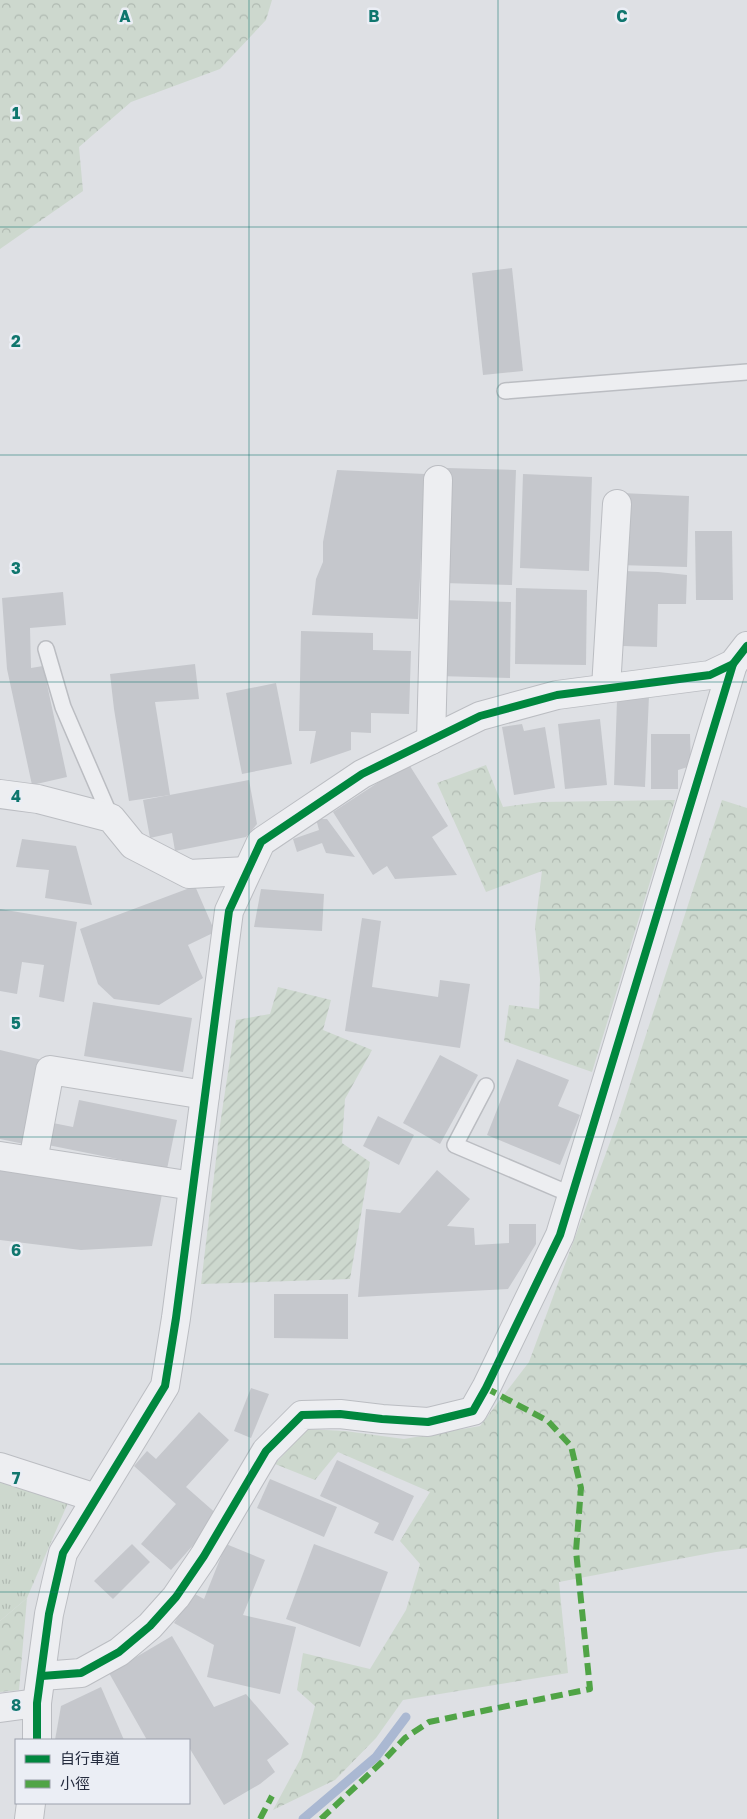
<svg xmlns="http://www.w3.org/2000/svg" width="747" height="1819" font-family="'Golos Text','Noto Sans TC',sans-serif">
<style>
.grass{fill:url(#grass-tufts)}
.forest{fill:url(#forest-crowns)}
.garden{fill:url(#garden-furrows)}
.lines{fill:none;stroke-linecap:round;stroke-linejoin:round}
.stream{stroke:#aab8d2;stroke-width:9}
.building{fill:#c5c7cc}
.service-casing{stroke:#bbbdc2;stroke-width:18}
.minor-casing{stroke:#bbbdc2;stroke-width:30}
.tertiary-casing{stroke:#bbbdc2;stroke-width:30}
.service{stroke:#edeef1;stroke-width:15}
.minor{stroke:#edeef1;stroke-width:28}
.tertiary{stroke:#edeef1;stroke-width:28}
.quiet{stroke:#50a446;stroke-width:6;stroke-dasharray:12 6;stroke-linecap:butt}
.cycleway-casing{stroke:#ebeef5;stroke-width:11}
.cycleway{stroke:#00873e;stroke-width:8}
.grid{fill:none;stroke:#0f766e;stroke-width:1;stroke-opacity:0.55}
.grid-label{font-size:16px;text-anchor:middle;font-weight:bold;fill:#0f766e;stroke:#ebeef5;stroke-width:5;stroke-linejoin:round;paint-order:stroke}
</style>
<defs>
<pattern id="grass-tufts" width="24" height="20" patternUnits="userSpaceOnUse" patternTransform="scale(1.25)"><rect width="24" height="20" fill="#cdd8ce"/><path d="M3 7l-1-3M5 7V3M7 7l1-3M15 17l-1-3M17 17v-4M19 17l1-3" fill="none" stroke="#b0bab2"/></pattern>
<pattern id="forest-crowns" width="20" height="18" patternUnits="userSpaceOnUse" patternTransform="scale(1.25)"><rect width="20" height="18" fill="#cdd8ce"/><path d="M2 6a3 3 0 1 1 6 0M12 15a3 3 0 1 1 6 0" fill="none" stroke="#b0bab2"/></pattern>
<pattern id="garden-furrows" width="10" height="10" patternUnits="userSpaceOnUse" patternTransform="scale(1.25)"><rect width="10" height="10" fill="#cdd8ce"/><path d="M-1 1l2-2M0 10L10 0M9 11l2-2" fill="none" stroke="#b0bab2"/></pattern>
</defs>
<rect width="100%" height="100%" fill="#dee0e4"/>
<polygon class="grass" points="0,1479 70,1498 27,1598 0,1621"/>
<g class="forest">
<polygon points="0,0 272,0 266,20 220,69 131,102 79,147 83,191 0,249"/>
<polygon points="486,765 503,807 541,802 675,800 592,1072 504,1041 509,1005 539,1009 540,979 535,927 542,871 486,892 437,783"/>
<polygon points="722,800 747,808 747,1548 716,1552 559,1582 568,1673 403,1700 376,1738 335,1780 273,1810 301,1758 315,1706 297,1690 303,1653 370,1669 406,1610 420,1564 400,1541 430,1492 338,1452 315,1480 275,1464 307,1429 345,1431 404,1439 480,1426 529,1362 620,1115"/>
<polygon points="27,1598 19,1690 0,1692 0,1621"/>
</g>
<polygon class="garden" points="278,987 331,1000 323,1030 372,1050 345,1099 342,1143 370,1162 350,1279 201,1284 221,1118 236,1020 270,1014"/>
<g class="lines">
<polyline class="stream" points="303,1819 376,1757 406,1717"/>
</g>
<g class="building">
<polygon points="512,268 523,371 483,375 472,273"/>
<polygon points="447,468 516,470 512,585 444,583"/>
<polygon points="337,470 425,474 418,619 312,615 316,579 323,562 323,542"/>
<polygon points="523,474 592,477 589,571 520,568"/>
<polygon points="621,493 689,496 687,567 618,565"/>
<polygon points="695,531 732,531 733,600 696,600"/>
<polygon points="623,571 658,572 687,575 686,604 658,604 657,647 622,646"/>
<polygon points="516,588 587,590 586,665 515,664"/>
<polygon points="63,592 66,625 30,628 31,668 43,666 67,777 32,785 7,669 2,598"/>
<polygon points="439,600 511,602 510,678 438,676"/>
<polygon points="301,631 373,633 373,650 411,651 409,714 371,713 371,733 351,732 351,750 310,764 316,731 299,731"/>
<polygon points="195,664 199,699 155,702 170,795 129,801 114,709 110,674"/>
<polygon points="276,683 292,764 242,774 226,693"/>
<polygon points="649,696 645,787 614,785 617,700"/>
<polygon points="600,719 607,785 565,789 558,724"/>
<polygon points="522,724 524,731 545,727 555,788 514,795 502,727"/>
<polygon points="651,734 690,734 691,766 678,770 678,789 651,789"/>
<polygon points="408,763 448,826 432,837 457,875 395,879 387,866 373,875 333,812"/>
<polygon points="249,780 257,824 246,837 175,851 172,833 150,838 143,800"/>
<polygon points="316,819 327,819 355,857 326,853 322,843 297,852 293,839 319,830"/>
<polygon points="22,839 76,846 92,905 45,898 49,870 16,867"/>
<polygon points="195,886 215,932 188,945 203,978 159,1005 114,999 98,984 80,929"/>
<polygon points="261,889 324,894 322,931 254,927"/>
<polygon points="0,909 77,922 64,1002 39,997 44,965 22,962 17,994 0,991"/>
<polygon points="362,918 381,921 372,987 438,997 440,980 470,984 460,1048 345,1031"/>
<polygon points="93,1002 192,1018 183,1072 84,1056"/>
<polygon points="0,1050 42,1060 24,1144 0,1139"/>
<polygon points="440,1055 478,1075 440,1144 403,1123"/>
<polygon points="517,1059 569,1080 558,1106 580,1115 560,1165 487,1135"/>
<polygon points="79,1100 177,1120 167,1169 48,1145 53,1123 73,1127"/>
<polygon points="378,1116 414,1135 399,1165 363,1146"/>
<polygon points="0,1164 163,1189 152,1246 81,1250 0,1240"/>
<polygon points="437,1170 470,1199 447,1226 474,1228 475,1245 509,1243 509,1224 536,1224 536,1244 508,1289 358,1297 366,1209 400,1213"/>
<polygon points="274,1294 348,1294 348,1339 274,1338"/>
<polygon points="251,1388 269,1394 251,1438 234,1431"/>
<polygon points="199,1412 229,1440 186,1487 219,1516 171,1570 141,1544 176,1504 134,1466 147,1451 156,1459"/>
<polygon points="337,1460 414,1496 393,1541 374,1533 379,1523 320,1496"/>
<polygon points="270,1479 337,1507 324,1537 257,1508"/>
<polygon points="132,1544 150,1562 113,1599 94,1581"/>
<polygon points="226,1544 265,1560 243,1615 296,1627 280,1694 207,1677 214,1645 174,1623 193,1593 204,1599"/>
<polygon points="314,1544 388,1572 360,1647 286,1619"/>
<polygon points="172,1636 214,1707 246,1694 289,1744 267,1760 275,1772 260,1784 224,1805 190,1749 189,1750 189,1740 147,1740 109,1673"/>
<polygon points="101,1687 124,1740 55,1740 61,1706"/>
</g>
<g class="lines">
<g class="service-casing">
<g id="service">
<polyline points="505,391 747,372"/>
<polyline points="46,649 63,707 111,818"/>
<polyline points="486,1086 455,1145 572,1195"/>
</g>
</g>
<g class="minor-casing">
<g id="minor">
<polyline points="606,688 617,504"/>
<polyline points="431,740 438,480"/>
<polyline points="0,794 38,799 111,818 133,845 189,874 247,871"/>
<polyline points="0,1156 193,1186"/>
<polyline points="33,1161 50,1070 205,1095"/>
<polyline points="0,1467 96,1498"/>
<polyline points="42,1676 81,1673 119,1652 150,1626 176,1597 204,1556 266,1451 302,1415 340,1414 382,1419 428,1422 473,1411 486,1388 560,1235 733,664"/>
<polyline points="0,1708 37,1703"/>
</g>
</g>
<g class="tertiary-casing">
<g id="tertiary">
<polyline points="37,1740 37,1703 49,1614 63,1553 165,1386 176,1318 229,911 261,842 362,774 480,716 557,695 710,675 733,664 747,646"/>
<polyline points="29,1819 31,1803"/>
</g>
</g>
<use href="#service" class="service"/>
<use href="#minor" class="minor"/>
<use href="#tertiary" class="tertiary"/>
<g class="quiet">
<polyline points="260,1819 272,1796"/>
<polyline points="321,1819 384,1760 405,1738 429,1722 590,1689 576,1551 581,1488 571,1446 548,1421 486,1388"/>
</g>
<g class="cycleway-casing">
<g id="cycleway">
<polyline points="42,1676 81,1673 119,1652 150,1626 176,1597 204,1556 266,1451 302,1415 340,1414 382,1419 428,1422 473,1411 486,1388 560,1235 733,664"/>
<polyline points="37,1740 37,1703 49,1614 63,1553 165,1386 176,1318 229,911 261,842 362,774 480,716 557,695 710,675 733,664 747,646"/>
</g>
</g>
<use href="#cycleway" class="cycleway"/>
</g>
<path class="grid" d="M249,0V1819M498,0V1819M0,227H747M0,455H747M0,682H747M0,910H747M0,1137H747M0,1364H747M0,1592H747"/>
<g class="grid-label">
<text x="125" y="22">A</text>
<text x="374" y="22">B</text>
<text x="622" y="22">C</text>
<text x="16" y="119">1</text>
<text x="16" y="347">2</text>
<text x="16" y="574">3</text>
<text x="16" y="802">4</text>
<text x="16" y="1029">5</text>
<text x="16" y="1256">6</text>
<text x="16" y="1484">7</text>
<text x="16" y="1711">8</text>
</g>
<rect x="15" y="1739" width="175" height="65" fill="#ebeef5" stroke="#9ba0ac"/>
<rect x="25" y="1755" width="25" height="8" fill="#00873e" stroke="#9ba0ac"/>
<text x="60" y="1764" font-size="15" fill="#242b3e">自行車道</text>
<rect x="25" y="1780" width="25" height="8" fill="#50a446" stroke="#9ba0ac"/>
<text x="60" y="1789" font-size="15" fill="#242b3e">小徑</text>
</svg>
